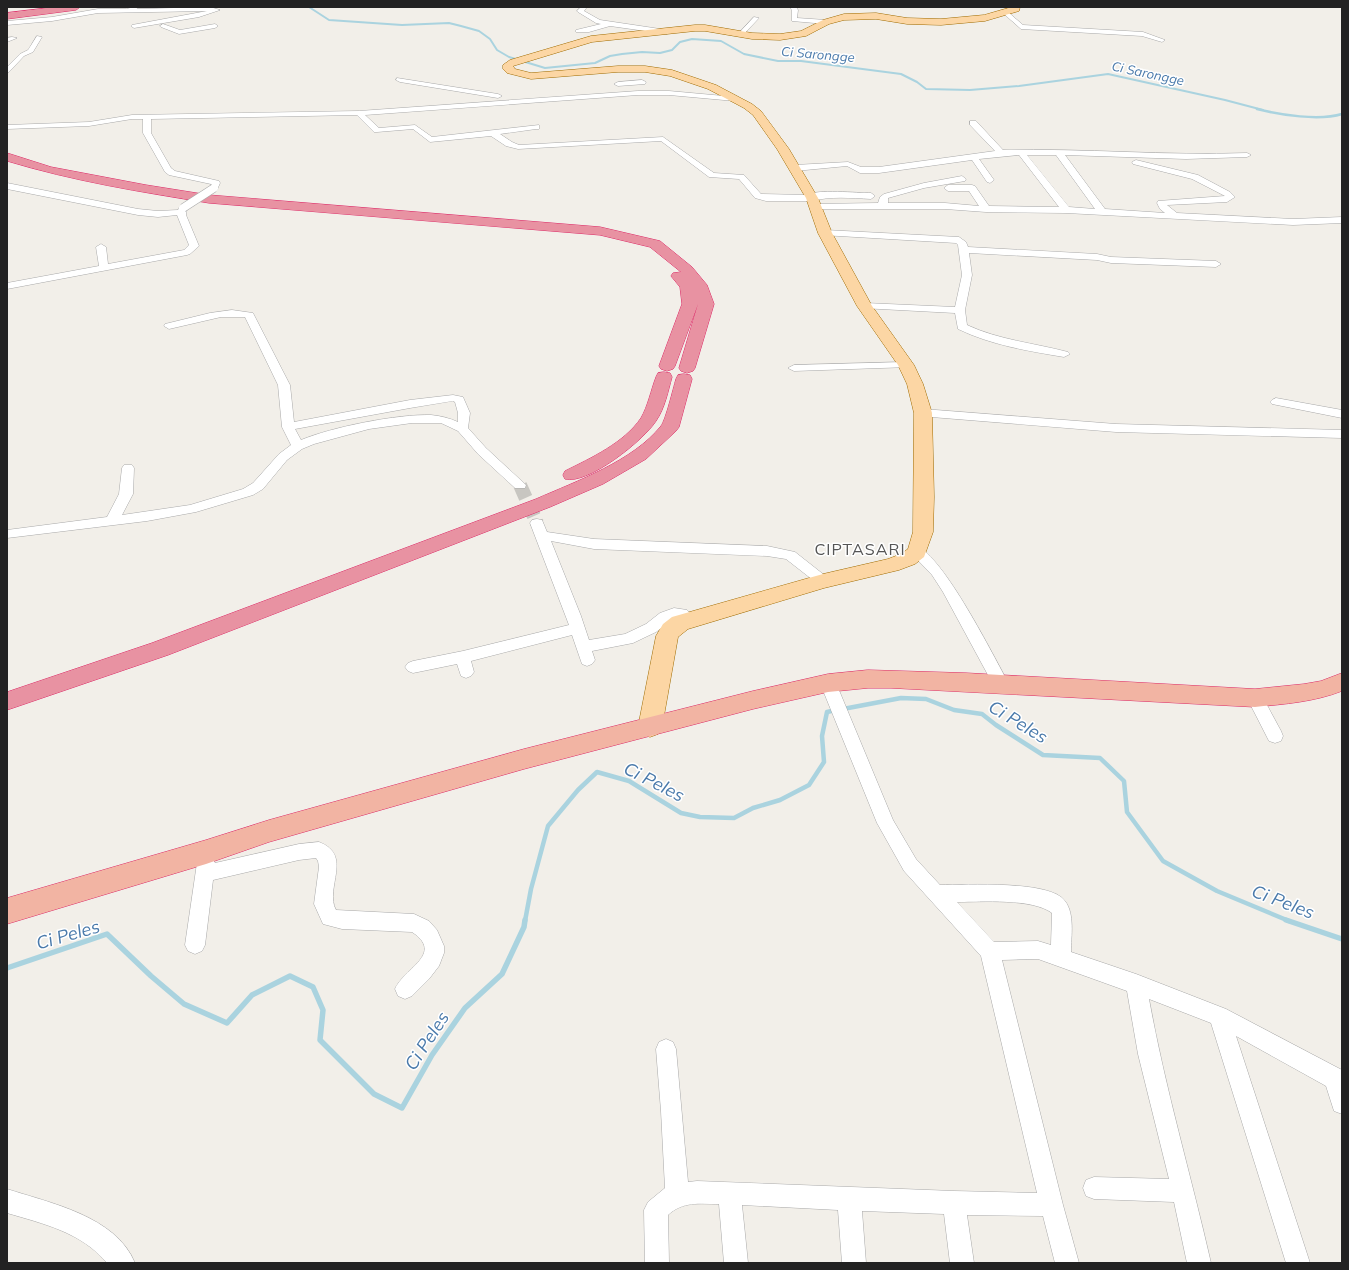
<svg xmlns="http://www.w3.org/2000/svg" width="1349" height="1270" font-family="Mulish,sans-serif">
<style>
.lines{fill:none;stroke-linecap:round;stroke-linejoin:round}
.stream-far3{stroke:#aad3df;stroke-width:2}
.stream-far2{stroke:#aad3df;stroke-width:2.5}
.stream-far1{stroke:#aad3df;stroke-width:4.5}
.stream{stroke:#aad3df;stroke-width:5.5}
.minor-tunnel{stroke:#c8c6c1;stroke-width:14;stroke-dasharray:14 6;stroke-linecap:butt}
.minor-casing{stroke:#a9a9a9;stroke-width:1}
.primary-casing{stroke:#a06b00;stroke-width:1}
.trunk-casing{stroke:#dc2a67;stroke-width:1}
.motorway-casing{stroke:#dc2a67;stroke-width:1}
.minor{fill:#fff;fill-rule:evenodd}
.primary{fill:#fcd6a4;fill-rule:evenodd}
.trunk{fill:#f2b4a3;fill-rule:evenodd}
.motorway{fill:#e892a2;fill-rule:evenodd}
.minor-bridge-casing{stroke:#a9a9a9;stroke-width:9;stroke-linecap:butt}
.minor-bridge{stroke:#fff;stroke-width:8}
.labels{text-anchor:middle;stroke-width:3;stroke-linejoin:round;paint-order:stroke}
.far-water-label{font-size:13px;font-style:italic;fill:#4a7aab;stroke:#fff}
.quarter-label{font-size:16px;letter-spacing:1px;fill:#555;stroke:#fff}
.near-water-label{font-size:18px;font-style:italic;fill:#4a7aab;stroke:#fff}
</style>
<rect width="100%" height="100%" fill="#f2efe9"/>
<g class="lines">
<polyline class="stream-far3" points="309,7 329,20 402,25 449,23 461,26 479,31 490,39 497,50 509,57 545,68 595,63 610,56 622,54 642,52 660,53 672,50 680,42 692,39 721,41 744,54 778,61 801,61 901,74 917,82 926,89 970,90 1019,86 1108,74 1225,100 1263,110"/>
<path class="stream-far2" d="M1257,109C1281,115 1319,121 1342,114"/>
<g class="stream-far1">
<polyline points="843,709 901,698 926,699 954,710 982,714 996,725 1043,755 1100,758 1124,781 1127,812 1163,861 1217,891 1289,921"/>
<polyline points="525,921 531,889 548,826 578,790 597,772 629,781 681,813 700,817 734,818 753,808 780,800 809,785 824,762 822,736 827,712 836,710"/>
</g>
<g class="stream">
<polyline points="1286,920 1342,939"/>
<polyline points="7,968 107,934 151,976 184,1004 227,1023 252,995 290,976 313,987 323,1010 320,1040 374,1094 402,1108 432,1055 465,1008 502,974 524,927 525,920"/>
</g>
<polyline class="minor-tunnel" points="520,485 537,523"/>
<g class="minor-casing">
<g id="minor">
<polygon points="135,7 138,9 210,7 220,10 199,17 134,28 131,26 132,25 207,11 98,13 52,21 7,25 7,21 52,17 98,9 126,9"/>
<polygon points="581,7 587,7 584,11 600,20 667,30 670,32 667,34 610,26 589,32 576,32 576,30 601,24 596,23 578,12 577,11"/>
<polygon points="790,7 796,7 798,10 797,18 826,20 829,22 826,24 792,21 792,10"/>
<polygon points="1004,12 1008,12 1023,25 1143,32 1165,40 1162,42 1142,36 1021,29 1004,14"/>
<polygon points="754,17 759,18 743,35 739,35 739,33"/>
<polygon points="163,24 180,30 215,24 218,26 215,28 179,34 161,27 160,26"/>
<polygon points="37,36 42,37 33,52 24,56 9,72 7,73 7,67 20,54 28,50"/>
<polygon points="12,37 17,38 7,42 7,38"/>
<polygon points="397,78 498,94 502,96 498,98 400,82 396,80"/>
<polygon points="642,80 646,82 645,84 618,86 614,84 618,82"/>
<path d="M638,91H669L735,97L739,99L735,101L669,95H638L365,115L379,128L415,125L432,137L539,125V129H536L500,134L512,142L519,145L663,137L714,173L744,175L761,194L807,195C816,189 858,193 871,193L875,196L871,199C851,198 830,196 812,201H766L755,198L739,179L709,177L661,141L518,149L506,146L491,136L430,142L413,129L377,132H374L357,115L151,119V133L171,168L175,171L219,181L220,183L217,190L214,191L210,188L211,184L169,175L165,172L143,133V119H132L89,126L7,129V125L89,122L132,115L359,111Z"/>
<path d="M970,121H976L1003,150C1084,148 1166,156 1247,153L1251,155L1247,157L1186,159L1065,155L1105,209L1165,213L1160,209L1157,203L1158,201L1225,196L1192,179L1133,164L1132,162L1136,160L1198,175L1230,192L1235,197L1227,202L1167,205L1177,213L1293,219L1342,217V223L1293,225L1066,213L986,212L945,209H816L812,206L813,204L878,203L880,197L884,194L924,183L962,176L966,179L965,181L924,188L888,198V203H945L979,206L969,191H948L944,188L948,185H972L975,186L989,206L1059,207L1019,155L979,159L994,180L990,183L987,182L972,160L879,173H860L847,166L795,171L791,168L795,165L848,162L861,167H879L995,151L970,125ZM1027,155H1056L1095,209L1069,207Z"/>
<polygon points="7,183 138,209 158,211 178,210 180,206 186,206 187,208 186,215 199,246 190,254 187,255 7,289 7,283 99,266 96,247 101,244 106,247 108,264 184,250 189,245 177,215 158,217 138,215 7,189"/>
<path d="M825,230L959,237L966,242L968,247L1097,254L1111,257L1216,261L1221,264L1216,267L1111,263L1097,260L969,253L972,275L965,310L967,325C999,340 1034,343 1068,352L1070,354L1064,357C1028,351 991,345 958,329L955,313L861,308L860,306L861,304L865,303L955,307L962,275L958,245L956,243L822,235L820,233Z"/>
<path d="M232,310L253,313L254,315L290,385L294,422L410,400L453,395L463,397L470,413L468,428L486,448L526,485L525,488H515L478,454L458,431L441,423H412L369,429L314,444L302,449L287,460L263,489L253,495L196,512L147,521L7,538V530L107,517L119,494L122,468L124,465H132L134,468L133,494L122,515L190,505L243,489L253,483L279,454L291,445L282,427L278,385L245,317H221L169,329L164,326L165,324L210,313ZM453,401L455,402L458,413V422C449,418 441,416 431,415C398,414 332,427 301,440L295,429L410,408Z"/>
<polygon points="906,362 912,365 910,367 794,371 788,368 794,365"/>
<polygon points="1276,398 1342,410 1342,418 1272,404 1270,402 1272,400"/>
<polygon points="923,409 1116,424 1342,430 1342,438 1116,432 919,416 917,413 919,410"/>
<polygon points="537,519 542,520 547,532 594,539 767,546 795,552 828,578 830,581 828,584 823,586 818,584 786,559 767,556 594,549 551,541 581,616 589,640 625,634 646,624 660,613 674,608 687,610 695,619 693,623 688,624 675,618 656,632 633,643 592,651 595,660 592,664 587,666 582,664 572,635 471,661 474,672 471,676 466,678 461,676 457,664 413,673 408,671 405,667 408,663 413,661 463,651 569,625 530,523 532,520"/>
<path d="M917,547C943,555 994,657 1009,684L1007,688L1001,690L995,688L943,592L932,575L910,552L912,549Z"/>
<path d="M828,677L834,679L836,683L893,820L916,859L940,885C966,885 1051,880 1065,901C1075,914 1071,936 1071,952L1136,974L1226,1009L1342,1070V1114L1334,1111L1326,1086L1236,1036L1310,1263H1286L1211,1023L1149,999C1165,1088 1191,1175 1211,1263H1187L1174,1202L1094,1199L1086,1196L1083,1188L1086,1180L1094,1177L1169,1179L1138,1054L1127,991L1038,959L1002,960L1063,1205L1079,1263H1055L1043,1216L967,1215L974,1263H950L944,1214L862,1211L866,1263H842L838,1210L742,1205L748,1263H724L719,1204C699,1204 683,1201 668,1215L669,1263H645L644,1210L648,1202L665,1188L661,1111L656,1049L659,1042L666,1039L673,1042L676,1049L688,1182L697,1181L954,1191L1037,1193L981,956L904,871L877,823L820,683L822,679ZM957,902C982,902 1032,898 1052,913L1051,945L1038,941L994,942Z"/>
<polygon points="1255,692 1261,694 1281,731 1283,736 1281,741 1275,743 1269,741 1247,698 1249,694"/>
<path d="M319,842C354,855 324,888 336,910L414,914L429,921L437,930L444,946V953L439,966L429,979L412,996L405,999L398,996L395,989C404,968 445,954 412,932L342,929L323,924L314,904L319,867L318,861L316,858L299,860L213,880L205,945L202,951L195,954L188,951L185,945L197,863L200,857L206,855L212,857L215,863L299,844Z"/>
<path d="M7,1189C50,1203 116,1216 135,1263H107C81,1232 44,1224 7,1213Z"/>
</g>
</g>
<g class="primary-casing">
<polygon id="primary" points="1012,7 1020,7 1019,11 985,21 941,25 907,24 876,19 844,20 829,24 806,36 780,40 752,39 705,31 695,31 592,42 513,66 515,69 531,73 618,66 645,66 672,70 716,85 752,104 761,111 789,149 818,198 832,233 872,306 914,365 923,384 932,413 934,497 933,532 924,557 915,564 899,570 824,588 688,629 678,637 662,727 658,734 650,737 642,734 638,727 656,636 663,624 672,617 823,574 888,559 901,554 908,549 913,532 914,413 907,384 898,365 857,306 818,233 806,198 777,149 753,115 744,108 708,89 670,76 645,72 618,72 531,79 507,73 503,69 503,65 510,60 591,36 695,25 705,25 752,33 780,34 801,31 823,20 844,14 876,13 907,18 941,19 984,15"/>
</g>
<g class="trunk-casing">
<path id="trunk" d="M868,670L966,673L1255,689L1304,684L1321,681L1342,673V691C1314,702 1285,704 1255,707L891,688H868L828,692L753,709L524,769L269,842L206,864L7,924V898L206,840L269,820L524,749L753,691L828,674Z"/>
</g>
<g class="motorway-casing">
<g id="motorway">
<polygon points="55,7 80,7 76,10 7,19 7,13"/>
<path d="M7,153L51,167L146,185L209,195L600,227L660,241L692,267L707,285L714,304L695,368L693,371L687,373L681,371L679,368L698,304L696,297L698,304L675,366L673,369L667,371L661,369L659,366L682,304L680,287L671,276L673,273L681,272L650,247L600,235L209,203C141,192 73,181 7,161Z"/>
<path d="M664,372L670,373L672,377C668,391 665,408 656,421C644,440 588,485 565,479L563,475L565,471C591,458 624,443 641,418C648,406 651,390 656,377L658,373Z"/>
<path d="M684,374L690,375L692,379L679,427L676,431L646,459L603,484L550,507L168,655L7,710V692L152,643L536,499C577,481 633,461 661,426C666,419 673,389 676,379L678,375Z"/>
</g>
</g>
<use href="#minor" class="minor"/>
<use href="#primary" class="primary"/>
<use href="#trunk" class="trunk"/>
<use href="#motorway" class="motorway"/>
<g class="minor-bridge-casing">
<polyline id="minor-bridge" points="183,208 214,188"/>
</g>
<use href="#minor-bridge" class="minor-bridge"/>
</g>
<g class="labels">
<g class="far-water-label">
<text transform="translate(818 54) rotate(5)" y="5">Ci Sarongge</text>
<text transform="translate(1148 73) rotate(12)" y="5">Ci Sarongge</text>
</g>
<g class="quarter-label">
<text x="860" y="555">CIPTASARI</text>
</g>
<g class="near-water-label">
<text transform="translate(1018 722) rotate(31)" y="6">Ci Peles</text>
<text transform="translate(654 782) rotate(27)" y="6">Ci Peles</text>
<text transform="translate(1283 902) rotate(21)" y="6">Ci Peles</text>
<text transform="translate(68 935) rotate(-16)" y="6">Ci Peles</text>
<text transform="translate(427 1041) rotate(-57)" y="6">Ci Peles</text>
</g>
</g>
<rect width="1349" height="1270" fill="none" stroke="#222222" stroke-width="16"/>
</svg>
